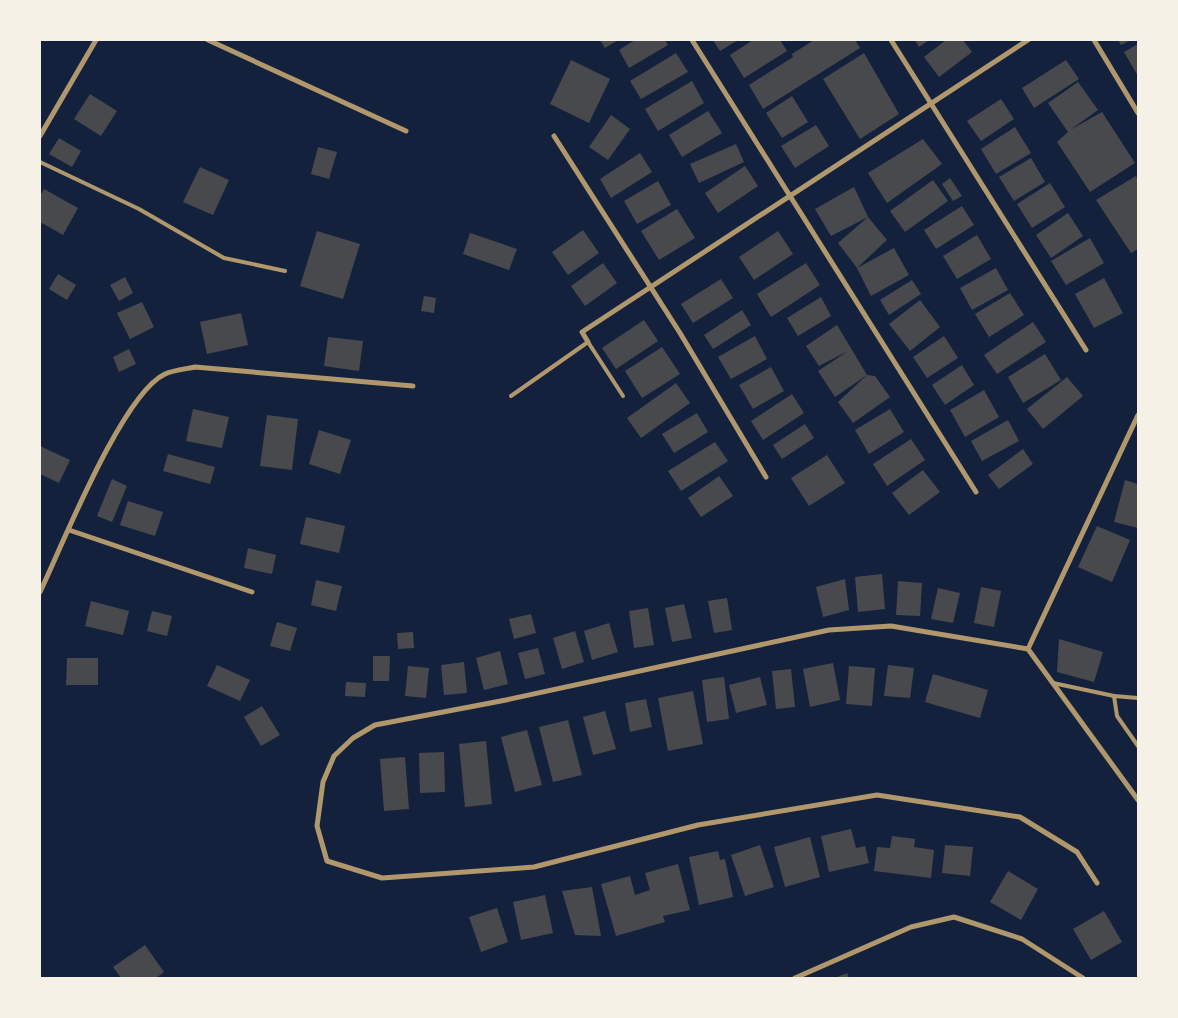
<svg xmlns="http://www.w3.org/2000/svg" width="1178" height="1018" font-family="Poppins,sans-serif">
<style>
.building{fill:#48494c}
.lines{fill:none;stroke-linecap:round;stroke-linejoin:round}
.service{stroke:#b1986c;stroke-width:4}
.minor{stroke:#b1986c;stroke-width:5}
</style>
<rect width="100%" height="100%" fill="#14213d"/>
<g class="building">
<polygon points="600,40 618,40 605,48"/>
<polygon points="635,40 665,40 668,45 629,68 619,50"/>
<polygon points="713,40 738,40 720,51"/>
<polygon points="753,40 780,40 787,51 744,78 730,55"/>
<polygon points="814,40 855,40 860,48 763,109 749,85 793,57 792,54"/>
<polygon points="915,40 929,40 919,47"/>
<polygon points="946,40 963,40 972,52 939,77 924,57"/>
<polygon points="1118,40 1131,40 1121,45"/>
<polygon points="1138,44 1138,76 1124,52"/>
<polygon points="676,53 688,72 641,99 630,81"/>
<polygon points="864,53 899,114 860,139 823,79"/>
<polygon points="571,60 610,79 589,123 550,104"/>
<polygon points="1066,60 1079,79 1034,108 1022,88"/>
<polygon points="692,81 704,103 658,131 645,109"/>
<polygon points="1078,82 1098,110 1070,130 1102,112 1135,163 1090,192 1057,142 1068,132 1048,103"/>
<polygon points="90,94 117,111 101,136 74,119"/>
<polygon points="792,96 808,122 782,138 766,113"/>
<polygon points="1001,99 1014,119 981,141 967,121"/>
<polygon points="708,111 722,133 682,157 669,135"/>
<polygon points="611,115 630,129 608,160 589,147"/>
<polygon points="816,125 829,146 795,168 781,146"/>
<polygon points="1015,127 1031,153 996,174 981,149"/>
<polygon points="59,138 81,151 72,167 49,154"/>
<polygon points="923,139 942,164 887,203 868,173"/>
<polygon points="736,144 744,162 699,183 690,164"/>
<polygon points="318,147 337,152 329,179 311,174"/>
<polygon points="640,153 652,172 611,198 600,179"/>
<polygon points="1031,158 1045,182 1014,201 999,177"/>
<polygon points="745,166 758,186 718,213 705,193"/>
<polygon points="200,167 229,180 213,215 183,202"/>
<polygon points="1136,176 1138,180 1138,249 1131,253 1096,200"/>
<polygon points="950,178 962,196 953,201 942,184"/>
<polygon points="933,180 948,201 905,232 890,211"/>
<polygon points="658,181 671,205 637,224 624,201"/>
<polygon points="1050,183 1065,207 1032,228 1017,204"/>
<polygon points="854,187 868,217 831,236 815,209"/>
<polygon points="44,189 78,208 63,235 40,222 40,196"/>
<polygon points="962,206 974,225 936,249 924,230"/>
<polygon points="677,209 695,238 659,260 641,231"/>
<polygon points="1068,213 1083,236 1051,258 1036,235"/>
<polygon points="868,217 887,240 857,268 894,248 909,275 871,296 857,268 838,243"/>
<polygon points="583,230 599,253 568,275 552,252"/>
<polygon points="317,231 360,244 343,299 300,286"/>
<polygon points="778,231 793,254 754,280 739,257"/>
<polygon points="470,233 517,249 509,270 463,254"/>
<polygon points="977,235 991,259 957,279 943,256"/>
<polygon points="1090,238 1104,263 1066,285 1051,261"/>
<polygon points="603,263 617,283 585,306 571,286"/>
<polygon points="806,263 820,285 771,317 757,294"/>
<polygon points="996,268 1008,290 972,310 960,288"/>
<polygon points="58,274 76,285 67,300 49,289"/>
<polygon points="125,277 133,293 119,301 110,285"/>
<polygon points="1104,278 1123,313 1094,328 1075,294"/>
<polygon points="721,279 733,298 693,323 681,304"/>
<polygon points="912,280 921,294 889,315 880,300"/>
<polygon points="1010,293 1024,315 989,337 975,314"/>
<polygon points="424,296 436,298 434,313 421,311"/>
<polygon points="821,297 831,316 798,336 787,318"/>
<polygon points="920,300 940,327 910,351 889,324"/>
<polygon points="142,302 154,327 130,339 117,313"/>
<polygon points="742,310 751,325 713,349 704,335"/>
<polygon points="241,313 248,345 207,354 200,322"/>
<polygon points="644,320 658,341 616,369 602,348"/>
<polygon points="1033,322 1046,342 997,374 984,355"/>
<polygon points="837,325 867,375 835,397 818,371 848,351 819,366 806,346"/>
<polygon points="755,336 767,359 731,379 718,357"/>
<polygon points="944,336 958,358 927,378 913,357"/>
<polygon points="328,337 363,341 359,371 324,366"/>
<polygon points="662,347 680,374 642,398 625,371"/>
<polygon points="129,349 136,364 119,372 113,357"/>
<polygon points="1045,354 1061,380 1023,403 1008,377"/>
<polygon points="962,365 974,385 945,405 932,385"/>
<polygon points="771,367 784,391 753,409 739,385"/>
<polygon points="867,375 875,376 890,397 853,423 838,402"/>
<polygon points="1067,377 1083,396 1043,429 1027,409"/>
<polygon points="676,383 690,403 641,438 627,418"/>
<polygon points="984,390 999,417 965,437 950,410"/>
<polygon points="792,394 804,413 763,440 751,421"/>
<polygon points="193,409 229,417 222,448 186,441"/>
<polygon points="890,409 904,432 869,454 855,430"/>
<polygon points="697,413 708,432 674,453 662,434"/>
<polygon points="267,415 298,419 292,470 260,466"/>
<polygon points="1008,420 1019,441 982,461 971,441"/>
<polygon points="805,424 814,438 782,459 773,445"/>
<polygon points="319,430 351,440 340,474 309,464"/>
<polygon points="911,439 925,460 887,486 873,464"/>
<polygon points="715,442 728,461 681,491 668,471"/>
<polygon points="40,446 70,460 59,483 40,474"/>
<polygon points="1023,449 1033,464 999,489 988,475"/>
<polygon points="168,454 215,467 210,484 163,471"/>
<polygon points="827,455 845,483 809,506 791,478"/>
<polygon points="923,470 940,492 909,515 892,493"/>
<polygon points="719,476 733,496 701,517 688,498"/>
<polygon points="112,479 127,486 112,522 97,516"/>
<polygon points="1125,480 1138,484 1138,528 1114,522"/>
<polygon points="128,501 163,512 155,536 120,525"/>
<polygon points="306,517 345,526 339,553 300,544"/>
<polygon points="1097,526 1130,540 1112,582 1078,567"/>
<polygon points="248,548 276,555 272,574 244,568"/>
<polygon points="882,574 885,609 858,612 855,577"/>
<polygon points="845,579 849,610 823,617 816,587"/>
<polygon points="316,580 342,586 336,611 311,605"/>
<polygon points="898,581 922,583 920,616 896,615"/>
<polygon points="981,587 1001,591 994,627 974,623"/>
<polygon points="938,588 960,593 953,623 931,619"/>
<polygon points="727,598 732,630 714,633 708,601"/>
<polygon points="91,601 129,611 123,635 85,626"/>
<polygon points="684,604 692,638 672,642 665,608"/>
<polygon points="648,608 654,645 634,648 629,611"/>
<polygon points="152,611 172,616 167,636 147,631"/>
<polygon points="531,614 536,633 514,639 509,619"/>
<polygon points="277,622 297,628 290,651 270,646"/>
<polygon points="609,623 618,652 592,660 584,631"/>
<polygon points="575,631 584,662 562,669 553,638"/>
<polygon points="413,632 414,648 398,649 397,633"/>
<polygon points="1059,639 1103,652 1094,682 1057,672"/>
<polygon points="538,648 545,674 525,679 518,653"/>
<polygon points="500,651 508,684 484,690 476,658"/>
<polygon points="373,656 390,656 389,681 373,681"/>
<polygon points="67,658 98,658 98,685 66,685"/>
<polygon points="464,662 467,693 444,695 441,665"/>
<polygon points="833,663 840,700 810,707 803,669"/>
<polygon points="217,665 250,680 240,701 207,686"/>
<polygon points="888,665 914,668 910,698 884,696"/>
<polygon points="408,666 429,668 426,698 405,696"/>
<polygon points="849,666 875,668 872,706 846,704"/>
<polygon points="791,669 795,707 776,709 772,671"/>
<polygon points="933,674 988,690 980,718 925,702"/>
<polygon points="724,677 729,719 707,722 702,680"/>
<polygon points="760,677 767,705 736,713 729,685"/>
<polygon points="346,682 366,683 365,697 345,696"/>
<polygon points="693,691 703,744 668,751 658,698"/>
<polygon points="646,699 652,727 630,732 625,703"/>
<polygon points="262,706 280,735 261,746 244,717"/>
<polygon points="605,711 616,749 593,755 583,717"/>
<polygon points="568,720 582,775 553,782 539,727"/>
<polygon points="527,730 542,785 515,792 501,737"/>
<polygon points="486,741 492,804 465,807 459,744"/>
<polygon points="444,752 445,792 420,793 419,753"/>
<polygon points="405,757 409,809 384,811 380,759"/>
<polygon points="851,829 856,848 865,846 869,863 829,872 821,836"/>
<polygon points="892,836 915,839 914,847 934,850 931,878 874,871 877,847 890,848"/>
<polygon points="810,837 820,877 785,887 774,847"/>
<polygon points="760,845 774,887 745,896 731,855"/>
<polygon points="945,845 973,847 970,876 942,873"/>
<polygon points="718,851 720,860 725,859 733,897 699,905 689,857"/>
<polygon points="678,864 690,910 663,916 665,922 616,936 601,884 630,876 635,895 650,890 645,873"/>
<polygon points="1008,871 1038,889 1021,920 990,902"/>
<polygon points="592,887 601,936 575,935 562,891"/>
<polygon points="545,895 553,933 521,940 513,902"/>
<polygon points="497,908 508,942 481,952 469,917"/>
<polygon points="1104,911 1122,942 1091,960 1073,929"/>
<polygon points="145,945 164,972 156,978 121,978 113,967"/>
<polygon points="847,973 849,978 835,978"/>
</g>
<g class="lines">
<g class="service">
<polyline points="40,162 139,209 224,258 285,271"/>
<polyline points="511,396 588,342 623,396"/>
<polyline points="1053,683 1114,696"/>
<polyline points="1138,698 1114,696 1117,716 1138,746"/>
</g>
<g class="minor">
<polyline points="208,40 406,131"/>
<polyline points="692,40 976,492"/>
<polyline points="891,40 1086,350"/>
<polyline points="1094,40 1138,113"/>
<polyline points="40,136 96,40"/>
<polyline points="554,136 680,333 766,477"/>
<polyline points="588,342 582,332 1028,40"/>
<polyline points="1138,415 1028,649 1138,800"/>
<polyline points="69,530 252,592"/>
<path d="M40,592C62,546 122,394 165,374C174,370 186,369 195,367L413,386"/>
<polyline points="1028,649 891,626 829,630 506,700 375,725 353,738 334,756 323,782 317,826 327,861 382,878 534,867 698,825 877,795 1020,817 1077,852 1097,883"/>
<polyline points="795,978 911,927 954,917 1022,939 1083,978"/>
</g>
</g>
<rect width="1178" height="1018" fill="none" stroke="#f6f1e7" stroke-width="82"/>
</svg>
